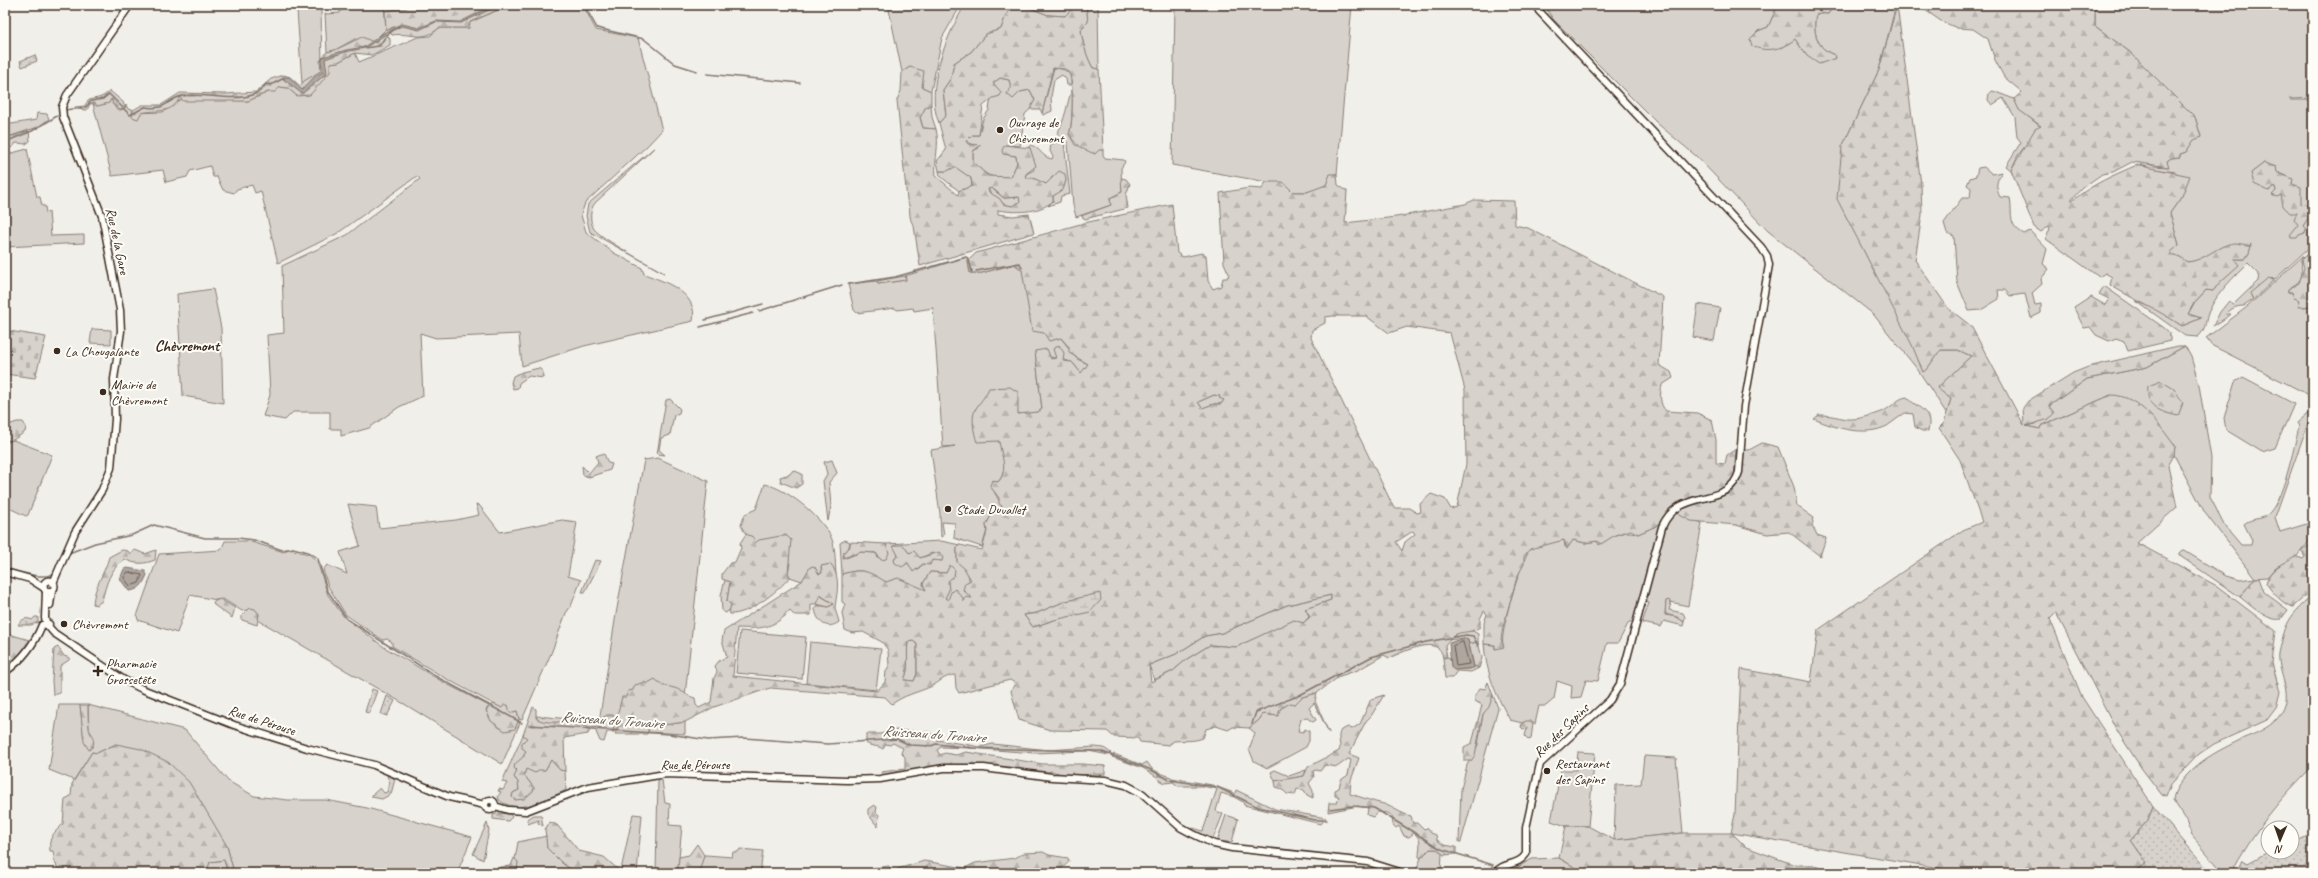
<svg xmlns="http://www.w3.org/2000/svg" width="2318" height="878" font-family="Caveat,sans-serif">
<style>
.grass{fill:#d7d2cc;stroke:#897e75;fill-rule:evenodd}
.forest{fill:url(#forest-firs);stroke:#897e75;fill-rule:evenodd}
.wetland{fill:url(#wetland-marsh);stroke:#897e75}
.cemetery{fill:url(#cemetery-stones);stroke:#897e75}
.park{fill:url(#park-dots);stroke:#897e75}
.water{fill:#aea69f;stroke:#80746b}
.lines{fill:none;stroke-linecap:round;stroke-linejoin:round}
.shore{stroke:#695c52;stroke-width:1}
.stream{stroke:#80746b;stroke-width:1.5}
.tertiary-casing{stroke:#3b2a1e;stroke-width:9}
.tertiary{stroke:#fdfcf7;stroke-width:6}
.poi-dot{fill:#3b2a1e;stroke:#fdfcf7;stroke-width:1.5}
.labels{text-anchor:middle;stroke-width:4;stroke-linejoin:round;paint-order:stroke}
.poi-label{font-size:14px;fill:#3b2a1e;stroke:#fdfcf7;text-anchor:start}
.street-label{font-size:14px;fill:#3b2a1e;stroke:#fdfcf7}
.water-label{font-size:15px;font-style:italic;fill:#63554b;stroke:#fdfcf7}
.quarter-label{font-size:16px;font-weight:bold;fill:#3b2a1e;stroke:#fdfcf7}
</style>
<defs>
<pattern id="forest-firs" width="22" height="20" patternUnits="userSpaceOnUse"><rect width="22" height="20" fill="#d7d2cc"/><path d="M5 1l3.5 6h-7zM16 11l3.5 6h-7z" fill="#b9b4af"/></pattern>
<pattern id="wetland-marsh" width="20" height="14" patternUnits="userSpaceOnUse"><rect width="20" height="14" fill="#d7d2cc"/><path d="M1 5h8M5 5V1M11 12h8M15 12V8" fill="none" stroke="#b9b4af"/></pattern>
<pattern id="cemetery-stones" width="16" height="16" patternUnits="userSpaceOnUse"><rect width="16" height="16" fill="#d7d2cc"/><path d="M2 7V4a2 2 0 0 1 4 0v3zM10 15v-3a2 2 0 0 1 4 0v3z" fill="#b9b4af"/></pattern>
<pattern id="park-dots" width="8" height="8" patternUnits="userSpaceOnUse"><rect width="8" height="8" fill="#d7d2cc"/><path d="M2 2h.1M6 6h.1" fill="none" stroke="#b9b4af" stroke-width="1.8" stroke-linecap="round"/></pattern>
</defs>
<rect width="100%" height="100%" fill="#f1efea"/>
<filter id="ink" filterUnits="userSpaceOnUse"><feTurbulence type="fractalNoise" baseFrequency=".025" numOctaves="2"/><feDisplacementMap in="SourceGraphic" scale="8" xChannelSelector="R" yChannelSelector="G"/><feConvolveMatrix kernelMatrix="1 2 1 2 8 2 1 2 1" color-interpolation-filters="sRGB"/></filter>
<g filter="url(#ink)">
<g class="grass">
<polygon points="340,5 384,5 386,29 379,36 379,41 376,43 355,39 335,50 327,52 325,14 340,13"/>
<path d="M509,5H583L596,30L638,38L662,130L648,145L585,203L581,215L586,232L614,253L642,268L644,274C664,281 699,293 693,321L584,346L522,366L519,334L436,338L420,333L423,396L399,407L369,428L341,436V429H330V412H293L285,420L263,416L270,395L267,335L284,333L282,266L347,235L420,179L417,176L338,233L278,263L261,191L255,193L252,185L237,189L234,193L223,190L217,177H213L210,166L190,171L187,177L166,182L163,170L112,176L93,104L97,106L109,103L111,99L116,109L120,110L125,108L126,105L128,109L133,110L132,113L163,112L182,99L248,101L280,87L288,88L297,96L333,62H338L355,53L359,62L418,37L430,36L439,28H469V23Z"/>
<polygon points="888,5 961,5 942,38 931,91 922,87 910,67 902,72"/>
<path d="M965,5H1013L1006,15L1001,29L986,34L971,52L954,63L951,78L943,90L946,115L939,123C924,89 947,34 965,5Z"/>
<polygon points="1022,5 1073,5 1073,8 1065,16 1048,15"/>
<path d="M1086,5H1098L1099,69L1093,68C1086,57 1082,42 1081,29L1088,22Z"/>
<polygon points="1175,5 1352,5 1337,174 1334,174 1326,185 1320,188 1307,192 1293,192 1267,182 1172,165"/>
<path d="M1544,5H1778L1768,27L1758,31L1782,48L1795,39L1807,56L1836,58L1835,55C1817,50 1812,31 1816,15L1819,13L1828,14L1834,5H1896L1879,70L1842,147L1923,372C1930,368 1934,356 1941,350H1958L1971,356L1938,388L1951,399L1947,414L1918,370L1873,314L1768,231L1696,156L1658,124L1553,19Z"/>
<path d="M2095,5H2313V98L2293,99L2290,98V100H2313V244L2274,280L2272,278L2251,297L2253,300L2244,306C2236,306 2232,308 2226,314H2231L2229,316L2213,326L2220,312L2229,301L2234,304L2258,281L2259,274L2248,263C2234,277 2218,292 2210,309C2204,320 2208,327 2198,337L2185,336L2136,301L2160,311L2182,326L2201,318L2188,314L2194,303L2206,290L2213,291L2220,282L2238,265L2234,259H2245L2249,253L2251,244L2249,246C2218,240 2212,261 2187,262L2180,257L2169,253L2179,245L2170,213L2182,196L2176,172L2153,169L2141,165L2143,162L2154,166L2168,167L2167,161L2171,158L2180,157V154L2186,152L2194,139L2201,137L2195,117L2131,53L2095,26ZM2264,163L2276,167V172L2289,177C2296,191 2300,205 2310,216L2307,217L2303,226L2297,213L2281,195L2273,196L2276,191L2275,186C2261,188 2259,184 2251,173Z"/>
<polygon points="321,8 322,70 302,83 297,10"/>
<path d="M1054,68C1065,69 1072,71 1071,85H1067L1066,79L1062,75L1054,80L1051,97L1052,111L1043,115L1042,113Z"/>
<path d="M1000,78L1009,80L1011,87L1020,92L1030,90L1035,100L1033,107L1025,114L1020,146L1005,145L1004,154L1016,156L1017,163L1011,177C990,178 988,177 973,162V151L979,148L966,141L972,135H979L983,119L989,110L993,83Z"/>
<path d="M1072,88C1073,95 1072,129 1069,134L1075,145L1103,150V155L1105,158L1124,160L1125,162L1121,168L1122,192L1110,198L1111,205L1076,217L1073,205L1068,143L1057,134C1065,120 1067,104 1072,88Z"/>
<polygon points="1993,91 2014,99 2020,110 2041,127 2018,155 2011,170 2006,166 2021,142 2017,137 2015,117 2003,98 1992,105 1988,100 1989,93"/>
<polygon points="931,105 932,117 936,129 923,128 920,117 925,108"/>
<polygon points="37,113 47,114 49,119 38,127 5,138 5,125 36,120"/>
<path d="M1054,139L1064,143L1070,194L1061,196L1060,202L1048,206L1053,201V196L1063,189L1066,180L1052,177L1049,183L1046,184L1025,178L1026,174L1034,170L1030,148L1026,149L1031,145C1040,148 1043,158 1052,159L1053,157L1050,151L1051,144L1055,143Z"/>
<path d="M655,147L595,203C590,209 589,221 594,229C603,240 649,264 664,273L590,232L586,216L588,204Z"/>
<polygon points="27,149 37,197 40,197 42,206 45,206 46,213 49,212 51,236 84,235 84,243 5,247 5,155"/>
<polygon points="955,166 971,178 972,186 959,191 940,176 939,171 947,171"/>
<path d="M1984,167L1992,174L2002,172C1996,181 1995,187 2000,197L2010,198C2013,215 2007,224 2024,234L2030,231L2047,249L2043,264L2049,269L2041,279L2042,284L2032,293L2035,305L2041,304V313L2031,318L2025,294L2010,296L2005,290H1998L1999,299L1981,310L1969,311L1957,282L1954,236L1947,233L1944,223L1962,198H1970L1971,188L1967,185L1970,178L1976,176L1978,168Z"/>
<path d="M988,188H991L1004,198L1020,197V202L1012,206L1003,204C999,197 990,196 988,188Z"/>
<path d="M2304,255C2296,271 2312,276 2288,289V292C2296,293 2300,301 2303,307L2313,306V397L2211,345L2206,338L2247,307Z"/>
<path d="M967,257L970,273H982L1015,264L1022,270L1044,333L1061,338L1077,359L1088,364L1081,374C1078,370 1075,364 1071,362C1057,357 1050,359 1035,351L1042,409C1025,425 1002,404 987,395L974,411C982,420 992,430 998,441C1005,452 1007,473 998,482L993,480L991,486L1002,506L1000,510H994L986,525L987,530L982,547L954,538L955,523L942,522L944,535L941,537L940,514L931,450L955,446L943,447L933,308L914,311L913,308L897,310L895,308L857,313L854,310L848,284L877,281L878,284L906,280L905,276Z"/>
<polygon points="213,289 221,328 223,403 183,396 177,294"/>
<polygon points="1698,304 1720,308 1714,341 1693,337"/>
<polygon points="92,329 111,330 111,344 90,343"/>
<path d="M2185,346L2191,357L2199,385L2211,458L2210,497L2225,526L2241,545H2251L2252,540L2244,524C2251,518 2259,520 2267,515C2283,503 2294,447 2299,426L2297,423L2313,409L2275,517L2280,532L2313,522V537L2296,557L2276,567L2267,577L2255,578L2240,597L2180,556V553L2183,550L2226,576L2240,580L2255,578L2205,513L2174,455L2175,445L2111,395L2041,426L2040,429L2025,426L2035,424L2049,406L2087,379L2147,367Z"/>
<polygon points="2243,377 2294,404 2275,448 2262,452 2226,430 2224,418 2235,382"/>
<polygon points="1214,395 1220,396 1224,400 1221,404 1214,404 1203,408 1205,411 1200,423 1194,419 1195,415 1201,414 1202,408 1198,402"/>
<polygon points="670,399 680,409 679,413 674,415 670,435 661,438 659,450 665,455 657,454 666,400"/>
<polygon points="13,440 52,455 28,515 26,516 5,506 5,446 7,442"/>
<path d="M658,458L708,481L685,696C680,690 679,691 672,689C663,686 658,683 648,684C629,686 616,709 619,725L614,732H613L614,722L603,720L601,727L589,728L573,721L551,723L538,721L536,716L571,719L593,723L599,722L616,614L644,460Z"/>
<polygon points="832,460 837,473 829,482 831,506 828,521 823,481 827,474 824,462"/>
<path d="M765,484C787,489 818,514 830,535C836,546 835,562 836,575L831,564L821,567L822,573L819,574L814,566L802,581L790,577L788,573L790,563C773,554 748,544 741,525L745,514L756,509Z"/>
<polygon points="348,504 376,507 379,528 456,520 479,515 476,504 479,505 500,532 562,520 577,522 568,576 581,580 571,606 566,613 552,651 522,720 519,719 517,711 510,713 445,678 392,646 392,642 387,639 383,640 346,615 328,586 323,570 327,565 347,574 340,552 360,546"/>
<path d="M1674,512L1702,523L1688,606L1666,601L1665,615L1677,617L1684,622L1683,626L1664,621L1661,627L1642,623L1649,603L1646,602V597C1656,569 1657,538 1674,512Z"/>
<path d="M1661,521L1633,622H1629L1618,643H1607L1598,681L1586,680L1581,697L1571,698L1572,686L1557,681L1554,699L1546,706H1539L1535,724L1531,721L1522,723L1510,720C1496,696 1486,672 1484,644L1495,645V649L1503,644C1499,634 1523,553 1531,548C1539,543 1554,542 1564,540L1565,547L1573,540L1585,543L1597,541L1599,545C1610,537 1625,528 1638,534L1656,526Z"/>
<path d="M845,540L850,542L846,558L861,552L876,553L878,558L887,549L886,544L941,541L960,545L957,548V561C974,574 967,583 972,598L963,602L955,589L948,600L945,598L948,590L947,586L950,566L946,573L930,572L923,584L926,590C914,588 897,587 886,582C864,573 868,567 842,574L840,543ZM903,545L909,553L920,558L932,553L942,561C932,558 923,563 917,570L908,563L894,560Z"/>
<path d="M225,541H248L284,552L288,549L309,554L317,561L328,595L344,617L384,647L443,682L489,706L486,710C490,723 509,741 518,722L520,723L502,764L406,705L258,620L259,614C252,606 250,610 242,611L223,599L217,600L190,595L177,633L138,620L137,616L159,554L221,550Z"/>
<polygon points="595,560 601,561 585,592 582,592"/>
<polygon points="725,580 730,582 727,601 731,604 731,608 726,613 722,611 721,595"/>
<polygon points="819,595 834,604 828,607 816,604"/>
<polygon points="1331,595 1331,600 1306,609 1309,617 1303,623 1294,621 1236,647 1210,645 1187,659 1173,671 1154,680 1149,665 1176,654 1205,636 1222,633 1287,605"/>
<path d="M2313,595V766C2281,797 2252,833 2231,873H2224L2192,836L2185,818L2173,800C2174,790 2180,784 2186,776C2202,758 2222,749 2244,738C2255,734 2268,728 2276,720C2296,698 2281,682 2279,660C2278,655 2280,649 2281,645C2286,619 2294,612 2313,595Z"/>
<polygon points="740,631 806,637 802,679 736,673"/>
<polygon points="1461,631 1473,631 1478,634 1478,642 1469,644 1468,640 1464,638 1449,640"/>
<path d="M908,641H913L917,644V674L914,681L904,680C910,667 906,655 908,641Z"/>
<polygon points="810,642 881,649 876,690 806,683"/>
<polygon points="1447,657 1450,658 1451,666 1454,670 1469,669 1474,666 1479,668 1471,672 1457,671 1452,678 1445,678 1443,658"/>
<polygon points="1317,693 1315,701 1329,733 1314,703 1309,708 1316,720 1313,722 1307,718 1301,719 1298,731 1303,732 1305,729 1309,731 1309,741 1306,747 1267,768 1254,761 1249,749 1255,733 1249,728 1259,720 1263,714 1278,716 1280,709 1290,703 1295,704 1302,697"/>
<polygon points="1493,695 1498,708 1461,842 1459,842 1461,789 1467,765 1478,745 1483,714"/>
<polygon points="59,705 80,705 84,739 94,737 89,730 88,705 185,730 228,781 254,796 288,800 326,800 367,808 472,837 457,873 234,873 227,846 116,744 97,753 92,752 74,780 49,770"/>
<polygon points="685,722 685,734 648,732 649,727"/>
<path d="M523,735L527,737L526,751L515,779L518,782L519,790L513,793L512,797C522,798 529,798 534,788L524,775L526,768L545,770L551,760L560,770L565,771L566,790C547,799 519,816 499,800L498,796L501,792L498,791L499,789L503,790L507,783L502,782Z"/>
<polygon points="993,744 1048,750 1095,747 1104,748 1111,753 1109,755 1088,751 1034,753 969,748 970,745 979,747"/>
<polygon points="1578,752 1595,753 1588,826 1566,826 1551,821 1561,770 1576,770"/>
<polygon points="1114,754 1142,765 1147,762 1152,769 1160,773 1157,777 1143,768 1112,757"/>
<polygon points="1644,756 1676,758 1683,833 1614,840 1616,785 1641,784"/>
<polygon points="1275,770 1289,776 1306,770 1304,776 1275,781 1271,772"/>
<polygon points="1172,778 1212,785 1234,793 1234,797 1221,793 1216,811 1223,814 1213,839 1191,830 1193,828 1203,831 1217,789 1202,786 1178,786 1173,782"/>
<polygon points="658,780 662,780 665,803 670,804 669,825 682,826 678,868 689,870 702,861 704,855 706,855 732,857 733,852 738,852 740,849 763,851 760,873 656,873"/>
<polygon points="633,814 642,815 637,873 622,873 621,870"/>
<polygon points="1226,815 1238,819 1232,842 1219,842 1218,839"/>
<polygon points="487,823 489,830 483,860 473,854"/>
<polygon points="547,836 547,848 562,863 576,873 514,873 518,862 515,859 518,842"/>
<polygon points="1430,849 1437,849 1442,853 1441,873 1415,873 1421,858"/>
<polygon points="1559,858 1585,873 1514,873 1514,869 1532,859"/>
<polygon points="224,860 228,873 206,873 210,862"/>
</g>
<g class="forest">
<path d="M407,5H509L470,22L469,28H439C422,43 412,32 392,35L386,29L385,11L407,8Z"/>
<path d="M1013,5H1022L1048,15L1065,16L1073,8V5H1086L1088,22L1081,29C1082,41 1087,58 1093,68L1099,69L1103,150H1099L1095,154C1078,147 1079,148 1069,134C1073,127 1073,89 1071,79C1071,75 1068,71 1065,69L1053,68L1042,113L1040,109H1030L1035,100L1030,90L1020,92L1013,99L1007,94L1011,87L1009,80L1000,78L993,83L1001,92L1000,96L993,98L983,106L979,135H972L966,141L968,144L981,145L973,151V162L988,176L1011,177L1017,163L1016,156L1003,154L1002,150L1005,145L1030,148L1036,166L1026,174L1025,178H1033L1046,184L1059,171L1065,174L1066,180L1063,190L1053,196V201C1040,213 1015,213 998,210V214L1013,216L1029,214L1034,233L920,266L914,226C907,217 912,209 907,200L897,100L901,91L902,72L910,67L924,71L922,87L931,91V105L925,108L920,118L923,128L936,129C940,145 934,159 936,176L958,195L959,191L972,186L971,178L955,167L947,171H939L937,161L946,150L939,123L946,115L943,90L951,78L954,63L971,52L986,34L1001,29L1006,15ZM992,188L1004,198L1019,197L1020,202L1012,206L1003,204L1000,199L989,192L988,189Z"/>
<path d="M1778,5H1834L1828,14L1819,13L1816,15C1812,31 1817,50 1835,55L1836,58L1819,64L1807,56L1795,39C1783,49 1767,53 1752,46L1750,39L1758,31L1768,27Z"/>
<path d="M1897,5L1921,184L1922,215L1915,260L1948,308L1971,326L2024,425L2023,408L2028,401L2073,373L2088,367L2178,346H2185L2147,367L2087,379L2049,406L2054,413L2049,419L2026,426L2040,429L2041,426L2111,395C2139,395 2160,426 2175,446L2174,455L2168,466L2177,507L2137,543L2217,586L2276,631L2272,663L2280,692L2276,708L2267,720L2214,744L2199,754L2171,784L2166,797L2162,795L2142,769L2116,729L2056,613L2050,619L2082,697L2153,806L2148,820L2131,840L2147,863L2133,873H1969L1732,833L1746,847L1795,865H1812L1833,873H1585L1559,858L1566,826H1588L1614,840L1683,833H1731L1735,814L1741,669L1811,682L1818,630L1963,530L1982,522L1960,460L1939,428L1944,423L1951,399L1937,388L1971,356L1958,350H1941C1934,356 1930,368 1923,372L1912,345L1837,199L1842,147L1879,70Z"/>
<path d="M1921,5H2095V26L2131,53L2195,117L2201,137L2194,140L2186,152L2180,154V157L2171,158L2167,161L2169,167L2132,162L2113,172L2102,174L2082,188L2072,199V201C2092,184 2114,175 2137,165L2190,176L2182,196L2170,213L2179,245L2170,253L2180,257L2187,262C2205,261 2217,245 2234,243C2239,243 2246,245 2251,246L2249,253L2245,259H2234L2239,265L2220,282L2213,291L2206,290L2194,303L2188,314L2201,318L2182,326C2159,310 2134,300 2110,285L2112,277L2105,273L2099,277L2046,239L2050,228L2049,226L2041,232L2034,227L2011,170L2035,129L2041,126L2019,110L2014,99L2022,92L2004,77L1995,60L1988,39L1973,29L1957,28L1941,21L1919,6Z"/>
<path d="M385,32L390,39V45L372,55L355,53L338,62L330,63V72L310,95L297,96L288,88L280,87L275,92H268L248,101H183L180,97C172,115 157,109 141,113L138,119L132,117L133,110L142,105H161L180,93L225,94L256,92L271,79L284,75L290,77L300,86L304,81L321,71L320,61L327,52L335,50L362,37L376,43L379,36Z"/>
<path d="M110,91L123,102L125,108L120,110L112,104L113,100L111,99L109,103L97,106L95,103L90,104L87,110L75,109V107L85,106C88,97 94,100 101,97C104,96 107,93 110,91Z"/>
<polygon points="29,131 30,141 26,144 16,143 13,147 5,149 5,138"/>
<polygon points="2264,163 2276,167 2277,172 2293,179 2292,184 2301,187 2301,205 2306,204 2311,207 2313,211 2303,226 2306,229 2305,233 2299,235 2297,238 2292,238 2290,235 2298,225 2294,219 2297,213 2290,213 2283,206 2281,195 2277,197 2272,195 2276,191 2275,186 2269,191 2254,184 2251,173"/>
<path d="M1330,174H1337L1338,185L1347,191L1345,223L1396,217L1465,204L1474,200L1514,201L1515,225L1528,228L1663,297L1659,365L1671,372L1673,378L1662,385C1660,394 1659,404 1666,411L1697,413L1712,420L1716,440V463L1725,464L1727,455L1736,449L1734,479L1728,486L1714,492L1689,498L1672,508L1656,526L1638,534L1631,530L1615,535L1601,544L1597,541L1585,543L1573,540L1567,549L1564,540L1530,549L1524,556V564L1517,577L1503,627L1501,639L1504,647L1495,649V645L1484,644V623L1487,614L1484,611L1480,619V627C1464,637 1458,626 1445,645L1447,657L1443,658C1440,633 1403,652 1389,658L1384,655L1358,670L1340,676L1317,693L1302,697L1295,704L1290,703L1280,709L1278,716L1263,714L1259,720L1249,728L1233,727L1228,730L1216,726L1206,729L1203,738C1192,742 1185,740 1174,741L1169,745L1140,742L1138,738L1114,737L1107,731L1050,730L1019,720L1011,691L1015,683L1010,680L959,693L956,688L955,675C945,675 939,683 930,687C916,693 904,695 892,704L885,697L770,688L714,707L685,722L649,727L647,734H615L619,725L617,716L622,697H626L628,691L633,690L635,685L645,682L646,684L655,679C663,688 674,686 681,691C686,694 688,696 695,698L696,705L699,708L711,702L714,678L717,672L715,666L719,661L727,657L722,640L724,631L802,581L810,567L814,566L819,574L822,573L821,566L831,564C841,578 837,592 835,607C835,611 838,617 839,622C827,631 817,622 815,609L818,605L828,607L834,604L820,595L816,604H811V615H794L790,611C773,629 760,629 737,628L733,676L877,691L885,682L886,671L889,666L888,650L882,642L863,632L852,633L845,630L842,613L845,604L842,602V574C863,568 868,571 886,582L898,578L926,590L923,584L930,572L946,573L950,565L955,570L954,576L948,581L949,590L945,598L948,600L951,592L955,589L963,598V602L965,597L972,598L963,590L965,583L971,580L964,568L957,562V547L960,545L982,550L987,531L986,525L994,510H1000L1002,506L999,504V498L990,486L992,480L998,482C1009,471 1001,455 999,441L977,442C974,434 971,418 975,410C979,402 986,397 989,388L1010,387L1018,392V414L1038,412L1042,409L1035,351L1047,349L1051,359L1056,358L1053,349L1059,345L1064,353L1063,361L1072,362L1081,373L1088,364L1069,353V347L1061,338L1049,341L1044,333L1032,331L1022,270L1014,264L982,273H970L968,261L976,253L1084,223L1172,204L1177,253L1183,257L1202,253L1206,255L1208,281L1213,289L1221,286L1223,278H1227L1229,274L1224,263L1220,193L1249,188L1262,189L1266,182H1283L1293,192H1307L1326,185ZM1333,316H1366L1389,333L1407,327L1450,333L1465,390L1466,464L1457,507L1451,509L1445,499L1431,494L1420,504L1421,512L1417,513L1409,508H1394L1311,338L1312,330L1325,323V317ZM1214,395L1220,396L1219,398L1224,400L1221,404H1214L1202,408L1198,402ZM1413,531L1415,534L1405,542L1402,551L1396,542ZM1100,594L1054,620L1033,627L1024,615L1037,613L1066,601ZM1331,595V600L1305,609L1310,617L1303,623L1294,620L1236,647L1210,645L1187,659L1173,671L1151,682L1149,665L1176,654L1205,636L1222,633L1287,605ZM913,641L917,644V674L914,681L904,680C910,667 906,655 908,642Z"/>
<polygon points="1121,178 1126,179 1130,184 1126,195 1128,208 1085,219 1081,216 1111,205 1110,198 1122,192"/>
<polygon points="2313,249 2313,306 2298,307 2300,300 2294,298 2292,292 2288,292 2288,289 2299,283 2304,268 2302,260"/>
<polygon points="905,276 906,280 878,284 877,281"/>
<polygon points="2268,278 2274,280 2253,300 2250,293"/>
<polygon points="2104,286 2163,327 2170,333 2170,341 2128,351 2124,341 2116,338 2109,341 2096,335 2090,327 2084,328 2074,308 2091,297 2105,305 2109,299 2099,294"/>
<polygon points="539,368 543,372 543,378 529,376 519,383 518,388 513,389 511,383 513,376 522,372"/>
<path d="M2161,381L2174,389L2183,403L2178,416C2160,412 2145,407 2148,386Z"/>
<path d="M1907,397C1919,410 1933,410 1928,431H1922L1915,427L1913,414L1905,413C1899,417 1893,422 1887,426C1865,437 1835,428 1814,419L1819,415C1831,415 1836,417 1847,419C1858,420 1873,415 1883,411C1893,407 1897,398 1907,397Z"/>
<polygon points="17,422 23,422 26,427 25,432 13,440 5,441 5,426"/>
<polygon points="1762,443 1778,447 1794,487 1797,506 1814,518 1812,525 1817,535 1826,538 1820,556 1789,532 1767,534 1736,525 1691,521 1676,513 1686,506 1731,493 1739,481 1744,450 1749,450"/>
<polygon points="601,454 604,454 608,463 612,464 610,470 589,477 583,475 582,466 589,473 598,462 596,456"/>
<polygon points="793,470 802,474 802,484 796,488 781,482 780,477 790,474"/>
<path d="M746,534L753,537L755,543L759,540L786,535L791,540L788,573L790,577C778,591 749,615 730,614L729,611L731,605L727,601L730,582L722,579V574L730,563L735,562L741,548L740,543Z"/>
<polygon points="850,542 886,544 889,553 886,559 881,560 876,553 861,552 843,558 844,552 850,547"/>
<path d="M2313,543V589L2293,607C2282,604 2272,592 2266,583C2269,569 2284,563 2295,556L2303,559L2305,557L2301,551Z"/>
<polygon points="897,545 903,545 909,553 914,551 920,558 939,552 943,556 942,561 932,560 930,565 923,564 913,572 908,563 902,567 895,563 894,560 898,555 893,546"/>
<path d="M122,550L128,551L130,554L135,550L145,554L156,550L155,560C145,564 135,565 125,559C110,569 106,584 102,601L96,605L93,604C94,586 105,573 109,557Z"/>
<path d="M2255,578H2259L2264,592L2288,610L2281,619C2268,622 2250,605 2240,597Z"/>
<polygon points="220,599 235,608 232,618 214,605 213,602"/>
<polygon points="1669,600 1671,603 1669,610 1683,613 1685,617 1684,622 1677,617 1665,614 1666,601"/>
<polygon points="250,608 255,609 259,614 257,625 242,620 242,616"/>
<path d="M35,617H38V622L31,625H18C22,619 26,617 32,620Z"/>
<polygon points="5,633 33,641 15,661 5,658"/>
<polygon points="1478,642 1482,658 1479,668 1474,666 1469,644"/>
<polygon points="58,647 64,656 70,658 69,660 60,666 60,691 58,694 53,694 52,681 54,649"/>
<polygon points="1488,682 1493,695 1489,707 1483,714 1475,755 1471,761 1464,761 1464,747 1472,743 1482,705 1475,701 1475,695 1480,688 1485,689"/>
<path d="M1384,695L1371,716L1366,721L1349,754L1359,758L1351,780L1350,794C1362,797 1373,802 1384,804C1393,807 1401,814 1411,816L1413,823H1418L1424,829L1427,828L1431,833L1436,835L1437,840L1444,845L1456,847V854L1444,855L1437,849H1430L1421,858L1419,857C1419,847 1423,840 1414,833L1409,837L1404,836L1399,826L1396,828L1393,825L1392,816L1388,813L1378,812L1373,817L1367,815L1368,808L1358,806L1328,812L1329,803H1337L1339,797L1335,796V790L1339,788L1341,780L1348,775L1351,760L1348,759L1337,767L1325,765L1320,771L1316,770L1313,771L1314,777L1309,783L1313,791V798L1307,795L1304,790L1297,789L1295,795L1287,794L1282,789L1276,787L1275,781L1304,776L1308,767L1339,751C1342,744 1336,737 1341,730L1348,727L1352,729L1360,724L1371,699Z"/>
<polygon points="494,704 502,708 504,705 508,705 510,713 517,711 519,719 515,729 505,731 491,721 486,710"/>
<path d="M80,705H88C88,712 88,720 89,728C90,736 99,743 89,750L84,742Z"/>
<path d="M533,707L536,709V718C544,725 566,721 576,721L578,724L589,728L590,730L588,734L564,738L565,771L560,770L551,760L545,770H538L535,773L526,769L524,775L534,788L533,791L524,799L515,800L512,797L513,793L519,790L518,782L514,777L517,771L514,768L515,764L523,757L526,751L522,748V743L527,738L523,735Z"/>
<polygon points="607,715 613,715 615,718 613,732 607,732 604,742 600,741 596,732 598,728 601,727 602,718"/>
<polygon points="1526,721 1531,721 1533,724 1531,739 1529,740 1525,736 1527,728 1523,729 1521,727 1522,723"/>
<path d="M894,730L930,732L937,740L970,745L969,748L941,747L937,750L940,755L945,753L956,755L966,752L1043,764H1082L1105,766V774L1065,775L1051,771L1048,772L993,766L959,765L936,766L883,775L881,772L905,769V757L901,753L903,748L893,743L890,745L886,744L883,749C877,745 871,747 866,743V734H880Z"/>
<path d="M116,744L141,749L168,762L189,782L227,846L234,873H228L224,860L210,862L206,873H61L55,863L53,851H50C48,837 54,833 63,824L65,799L71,796L72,784L92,752L97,753Z"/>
<polygon points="1160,773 1171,777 1173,782 1165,783 1158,779"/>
<polygon points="389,775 395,779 391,794 382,799 372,797 372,795 380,788 384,793 387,792 390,783 387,776"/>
<polygon points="1236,790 1275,809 1326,818 1321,824 1244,805 1243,802 1234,797"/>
<polygon points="874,805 877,807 876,812 879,815 878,827 868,814 868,809"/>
<polygon points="499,813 510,814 512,817 508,821 493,819 493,815"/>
<polygon points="534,815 541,815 543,826 538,823 539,820 528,824 527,819"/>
<polygon points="550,822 557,825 579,851 604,857 622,873 576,873 562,863 547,848 545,829"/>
<polygon points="697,844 704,855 700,869 683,872 678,868 679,857 689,855"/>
<path d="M1043,852L1049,855L1068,858L1069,861C1061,874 1038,875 1022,873C1018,873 1018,871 1014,870V873H873L874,868L889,866L891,871L924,861L965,868L975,863L1015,858L1024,853Z"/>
<polygon points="514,858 518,862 517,871 507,873 499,870 500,867 511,866"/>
</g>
<polygon class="wetland" points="1100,593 1101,600 1090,612 1054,620 1033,627 1024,615 1037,613 1066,601"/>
<polygon class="cemetery" points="9,331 46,337 35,378 5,374 5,347"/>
<g class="park">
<polygon points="35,55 37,61 22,67 20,61"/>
<polygon points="372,689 377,691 369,713 365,712"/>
<polygon points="387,696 395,701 387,716 381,714"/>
<polygon points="2153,806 2211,873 2139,873 2138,870 2147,863 2131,840 2148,820"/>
<polygon points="2313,834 2313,873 2237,873 2243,860 2248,863 2268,852 2292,852 2292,843"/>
</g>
<g class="water">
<polygon points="494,5 500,5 461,23 436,22 419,30 402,26 392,30 365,48 345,52 325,59 327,73 303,93 301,93 283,79 283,77 290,77 302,90 315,76 323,72 321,62 323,57 346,50 364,47 391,28 402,24 419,28 436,21 460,22"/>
<path d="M127,568L145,571L147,575C143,584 140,590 129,591L120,579L124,569Z"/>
<polygon points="1464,638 1468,640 1474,668 1454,670 1451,666 1449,643"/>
</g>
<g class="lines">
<g class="shore">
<polygon points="128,572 142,575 139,583 130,586 124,578"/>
<polygon points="1463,642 1469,664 1456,666 1453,646"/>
</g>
<g class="stream">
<polyline points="584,5 597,28 644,39 675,64 697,71"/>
<polyline points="365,48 379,46 386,36 399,26"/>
<polyline points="707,74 800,83"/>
<path d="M65,110L86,107L91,101L103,99L109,94L130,115L145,107C169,111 164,100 182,96C206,91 251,109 266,84L271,85L284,78"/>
<polyline points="5,142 32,131 57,116"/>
<polyline points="976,271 1020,263 1022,268"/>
<polyline points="849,284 895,277 966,257 969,259 972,272"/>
<polyline points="759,311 842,285"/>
<polyline points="705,320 763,304"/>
<polyline points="700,327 753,313"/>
<polyline points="69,553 95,543 132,535 154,525 205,538 238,538 254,540 282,550 293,548 308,552 316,557"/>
<polyline points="318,559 327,590 347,619 439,678 522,723"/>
<polyline points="57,566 59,561"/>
<path d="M5,568C16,571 46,582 55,572"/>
<polyline points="1252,724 1256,712 1298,696 1371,657 1426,642 1466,635 1473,636 1478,646"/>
<polyline points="529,725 669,734 708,740 744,738 828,744 897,739 910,745 931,746 936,744 973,748 1100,751 1149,769 1170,780 1217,787 1258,807 1315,820 1327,820"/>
<polyline points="1330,809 1352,806 1374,808 1441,849 1493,865 1489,873"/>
</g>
<g class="tertiary-casing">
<g id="tertiary">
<polyline points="5,572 30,579 44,588"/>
<circle cx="49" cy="586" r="5.5"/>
<polyline points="53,583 75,532 102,490 111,468 115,419 114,379 121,331 120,310 102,216 63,117 62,107 67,95 130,5"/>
<polyline points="46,591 45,618 47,625 54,633 124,680 142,689 234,725 307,748 374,765 449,797 485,805"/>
<polyline points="50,605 52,591"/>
<path d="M5,672C22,660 34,645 42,625L49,624"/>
<circle cx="490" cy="805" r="5"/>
<polyline points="495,806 508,810 526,811 588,787 665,774 847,780 880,779 944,768 984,768 1052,777 1105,780 1126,785 1143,794 1180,827 1193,834 1214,844 1232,848 1368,862 1403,873"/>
<path d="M1495,873C1503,862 1519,866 1526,854V828L1540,764L1610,700L1620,684L1662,527C1679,486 1729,509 1739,472L1744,406L1769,265L1767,256L1761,247L1539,11L1537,5"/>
</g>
</g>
<use href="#tertiary" class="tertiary"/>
</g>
</g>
<g class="poi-dot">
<circle cx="1000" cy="130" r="4"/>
<circle cx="57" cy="351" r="4"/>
<circle cx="103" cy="392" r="4"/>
<circle cx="948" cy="509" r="4"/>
<circle cx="64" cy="624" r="4"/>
<path d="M96 665h4v4h4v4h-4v4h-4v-4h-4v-4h4z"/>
<circle cx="1547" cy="771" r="4"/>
</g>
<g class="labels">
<g class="poi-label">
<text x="1008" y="127">Ouvrage de<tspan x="1008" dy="16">Chèvremont</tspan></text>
<text x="65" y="356">La Chougalante</text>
<text x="111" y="389">Mairie de<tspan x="111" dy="16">Chèvremont</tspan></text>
<text x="956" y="514">Stade Duvallet</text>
<text x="72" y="629">Chèvremont</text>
<text x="106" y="668">Pharmacie<tspan x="106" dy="16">Grossetête</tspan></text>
<text x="1555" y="768">Restaurant<tspan x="1555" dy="16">des Sapins</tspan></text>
</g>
<g class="street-label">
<text transform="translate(118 241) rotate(78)" y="5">Rue de la Gare</text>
<text transform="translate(262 720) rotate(18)" y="5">Rue de Pérouse</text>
<text transform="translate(1561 730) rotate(-44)" y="5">Rue des Sapins</text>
<text x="695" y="769">Rue de Pérouse</text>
</g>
<g class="water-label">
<text transform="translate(612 720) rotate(4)" y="5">Ruisseau du Trovaire</text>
<text transform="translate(934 734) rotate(4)" y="5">Ruisseau du Trovaire</text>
</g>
<g class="quarter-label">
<text x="187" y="351">Chèvremont</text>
</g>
</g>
<rect width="2318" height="878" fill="none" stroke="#fdfcf7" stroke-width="20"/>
<rect x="10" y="10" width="2298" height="858" fill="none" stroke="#3b2a1e" stroke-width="1.5" filter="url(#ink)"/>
<g transform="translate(2280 840) rotate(182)"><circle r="19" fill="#fdfcf7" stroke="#afa8a0"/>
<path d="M0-3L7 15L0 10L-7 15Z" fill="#3b2a1e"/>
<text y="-6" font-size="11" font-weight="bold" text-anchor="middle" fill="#3b2a1e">N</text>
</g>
</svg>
